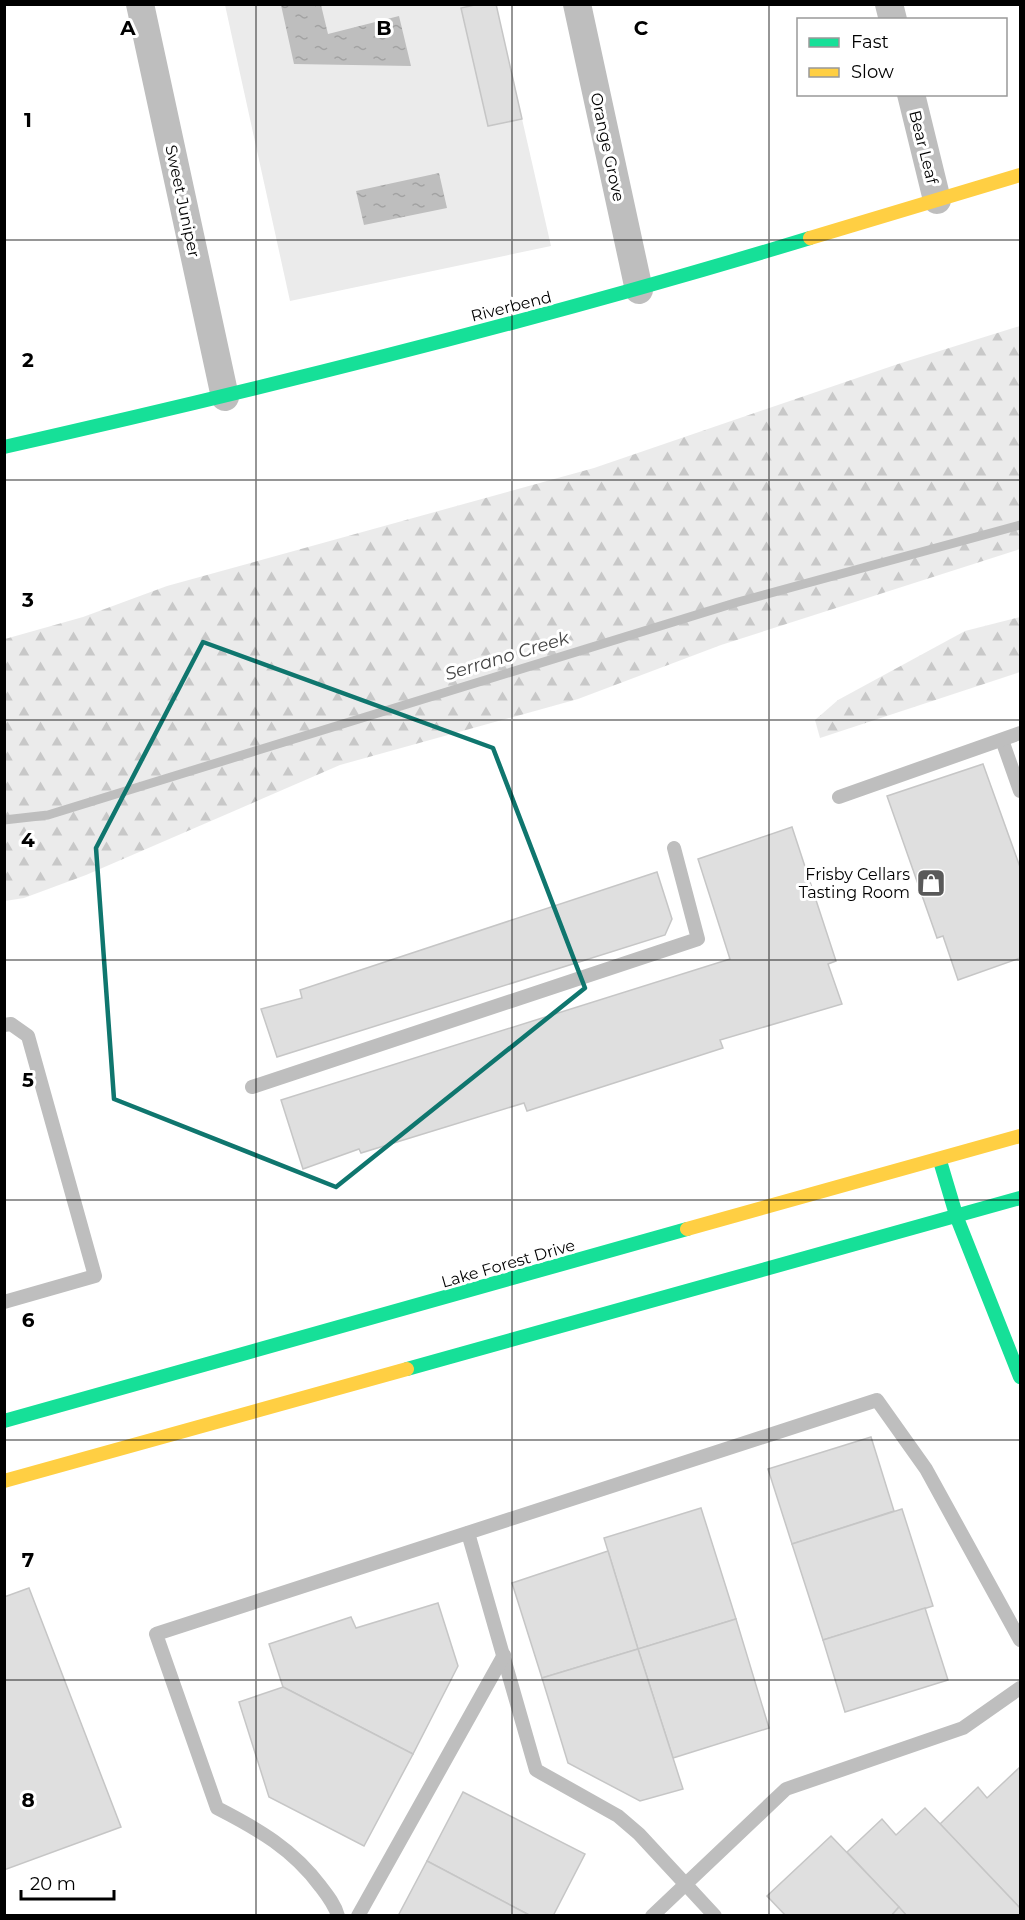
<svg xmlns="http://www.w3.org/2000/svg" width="1025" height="1920" font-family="Montserrat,sans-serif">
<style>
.grass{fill:#ebebeb}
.forest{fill:url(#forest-firs)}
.water{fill:url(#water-ripples)}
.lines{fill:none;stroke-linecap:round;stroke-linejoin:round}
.stream{stroke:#bebebe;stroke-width:9}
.building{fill:#dfdfdf;stroke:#c6c6c6;stroke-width:1.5}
.lane{stroke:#bebebe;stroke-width:14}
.street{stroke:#bebebe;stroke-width:28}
.fast{stroke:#16e098;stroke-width:14}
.slow{stroke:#ffcf43;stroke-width:14}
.marked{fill:none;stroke:#0f766e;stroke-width:4.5;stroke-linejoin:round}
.grid{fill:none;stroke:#000;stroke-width:1.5;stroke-opacity:0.55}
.labels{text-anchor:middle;stroke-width:6;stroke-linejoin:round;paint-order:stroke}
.street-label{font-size:16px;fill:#000;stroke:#fff}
.poi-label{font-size:16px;fill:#000;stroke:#fff;text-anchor:end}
.water-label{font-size:18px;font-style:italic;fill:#434343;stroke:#fff}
.grid-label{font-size:20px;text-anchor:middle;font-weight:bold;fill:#000;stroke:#fff;stroke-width:6;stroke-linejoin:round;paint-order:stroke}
</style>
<defs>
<pattern id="forest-firs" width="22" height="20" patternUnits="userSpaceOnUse" patternTransform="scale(1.5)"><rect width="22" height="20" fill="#ebebeb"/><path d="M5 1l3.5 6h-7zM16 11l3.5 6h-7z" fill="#c8c8c8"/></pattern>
<pattern id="water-ripples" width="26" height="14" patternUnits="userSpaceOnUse" patternTransform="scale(1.5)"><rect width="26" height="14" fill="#bebebe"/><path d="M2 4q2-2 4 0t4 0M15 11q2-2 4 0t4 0" fill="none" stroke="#a2a2a2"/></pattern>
</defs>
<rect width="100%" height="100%" fill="#fff"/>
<polygon class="grass" points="225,5 496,5 551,246 290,301"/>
<g class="forest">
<polygon points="1020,326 1020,549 721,645 578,699 340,765 86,875 24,898 5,901 5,639 83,617 167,586 594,468 898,364"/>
<polygon points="1020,617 1020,672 820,738 815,720 838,700 965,631"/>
</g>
<g class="water">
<polygon points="281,5 321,5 328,34 399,16 411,66 294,64"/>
<polygon points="439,173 447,208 364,225 356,191"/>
</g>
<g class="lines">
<polyline class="stream" points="4,820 48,815 738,602 1020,525"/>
</g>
<g class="building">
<polygon points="479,4 496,4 522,119 488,126 461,8"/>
<polygon points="983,764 1020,867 1020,958 958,980 943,936 937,938 887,796"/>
<polygon points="792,827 836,961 828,964 842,1004 720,1040 723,1048 527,1111 524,1103 361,1153 359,1149 303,1169 281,1100 730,959 698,859"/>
<polygon points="657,872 672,919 665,935 277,1057 261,1009 302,998 300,990"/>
<polygon points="871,1437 894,1511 792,1544 768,1469"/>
<polygon points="701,1508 736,1619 638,1649 604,1538"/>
<polygon points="902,1509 933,1606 823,1640 792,1544"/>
<polygon points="608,1551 638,1649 542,1678 512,1583"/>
<polygon points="29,1588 121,1827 4,1870 4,1597"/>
<polygon points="438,1603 458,1666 413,1754 283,1687 269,1644 351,1617 356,1628"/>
<polygon points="925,1608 948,1680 845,1712 823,1640"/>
<polygon points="736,1619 769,1728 673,1758 638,1649"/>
<polygon points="638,1649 683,1789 640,1801 568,1763 542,1678"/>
<polygon points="283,1687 413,1754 364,1846 269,1797 239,1702"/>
<polygon points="1020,1767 1020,1908 940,1824 978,1787 987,1798"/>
<polygon points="463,1792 585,1854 553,1916 531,1916 427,1861"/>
<polygon points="925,1808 1020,1908 1020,1916 907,1916 847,1852 882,1819 896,1835"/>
<polygon points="831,1836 899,1907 891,1916 786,1916 767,1896"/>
<polygon points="427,1861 531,1916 398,1916"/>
<polygon points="899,1907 907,1916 891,1916"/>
</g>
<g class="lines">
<g class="lane">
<polyline points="1002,740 1020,791"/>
<polyline points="839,797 1020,733"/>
<polyline points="4,1025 11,1024 28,1036 95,1276 4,1302"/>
<polyline points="252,1087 698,939 674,848"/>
<polyline points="468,1533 536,1770 618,1816 639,1834 715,1916"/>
<path d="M338,1916C335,1905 328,1896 321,1887C293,1849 258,1829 217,1808L156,1634L877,1400L926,1469L1020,1640"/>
<polyline points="358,1916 504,1655"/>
<polyline points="652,1916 786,1789 963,1728 1020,1688"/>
</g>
<g class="street">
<polyline points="140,4 225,397"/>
<polyline points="577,4 639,290"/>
<polyline points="889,4 893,20"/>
<polyline points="911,94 937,200"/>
</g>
<g class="fast">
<path d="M4,447C275,386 544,319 810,238"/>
<polyline points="940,1161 957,1218 1020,1377"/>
<polyline points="407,1369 1020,1198"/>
<polyline points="4,1421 687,1229"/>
</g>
<g class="slow">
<polyline points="810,238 1020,175"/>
<polyline points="687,1229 1020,1136"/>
<polyline points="4,1481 407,1369"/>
</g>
</g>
<path class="marked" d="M203,642L493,748L585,988L336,1187L114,1099L96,848Z"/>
<path class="grid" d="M256,4V1916M512,4V1916M769,4V1916M4,240H1020M4,480H1020M4,720H1020M4,960H1020M4,1200H1020M4,1440H1020M4,1680H1020"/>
<defs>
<g id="shop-square" transform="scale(1.5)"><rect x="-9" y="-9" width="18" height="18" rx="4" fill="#595959" stroke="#fff"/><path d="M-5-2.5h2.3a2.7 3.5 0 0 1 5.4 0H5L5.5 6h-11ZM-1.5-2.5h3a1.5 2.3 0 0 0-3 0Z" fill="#fff"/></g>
</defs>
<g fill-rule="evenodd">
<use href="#shop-square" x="931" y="883"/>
</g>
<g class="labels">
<g class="street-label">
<text transform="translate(608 147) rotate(78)" y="6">Orange Grove</text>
<text transform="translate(924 147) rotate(76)" y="6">Bear Leaf</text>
<text transform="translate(183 201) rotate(78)" y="6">Sweet Juniper</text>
<text transform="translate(511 306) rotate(-14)" y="6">Riverbend</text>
<text transform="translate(508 1263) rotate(-16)" y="6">Lake Forest Drive</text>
</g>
<g class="poi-label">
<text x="910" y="880">Frisby Cellars<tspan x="910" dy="18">Tasting Room</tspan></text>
</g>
<g class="water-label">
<text transform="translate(507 656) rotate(-17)" y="6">Serrano Creek</text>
</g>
</g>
<g class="grid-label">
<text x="128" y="35">A</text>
<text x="384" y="35">B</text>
<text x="641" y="35">C</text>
<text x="28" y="127">1</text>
<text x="28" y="367">2</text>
<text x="28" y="607">3</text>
<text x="28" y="847">4</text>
<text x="28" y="1087">5</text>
<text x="28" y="1327">6</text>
<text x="28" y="1567">7</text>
<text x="28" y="1807">8</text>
</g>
<rect width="1025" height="1920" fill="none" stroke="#000000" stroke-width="12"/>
<rect x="797" y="18" width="210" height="78" fill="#ffffff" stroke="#999999" stroke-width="1.5"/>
<rect x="809" y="38" width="30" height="9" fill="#16e098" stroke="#999999" stroke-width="1.5"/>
<text x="851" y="48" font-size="18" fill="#000000">Fast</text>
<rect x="809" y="68" width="30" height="9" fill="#ffcf43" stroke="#999999" stroke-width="1.5"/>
<text x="851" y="78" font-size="18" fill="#000000">Slow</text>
<path d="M21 1890v9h93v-9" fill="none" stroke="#000000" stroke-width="3"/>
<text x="30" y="1890" font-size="18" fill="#000000" stroke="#ffffff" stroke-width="4.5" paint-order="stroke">20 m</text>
</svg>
